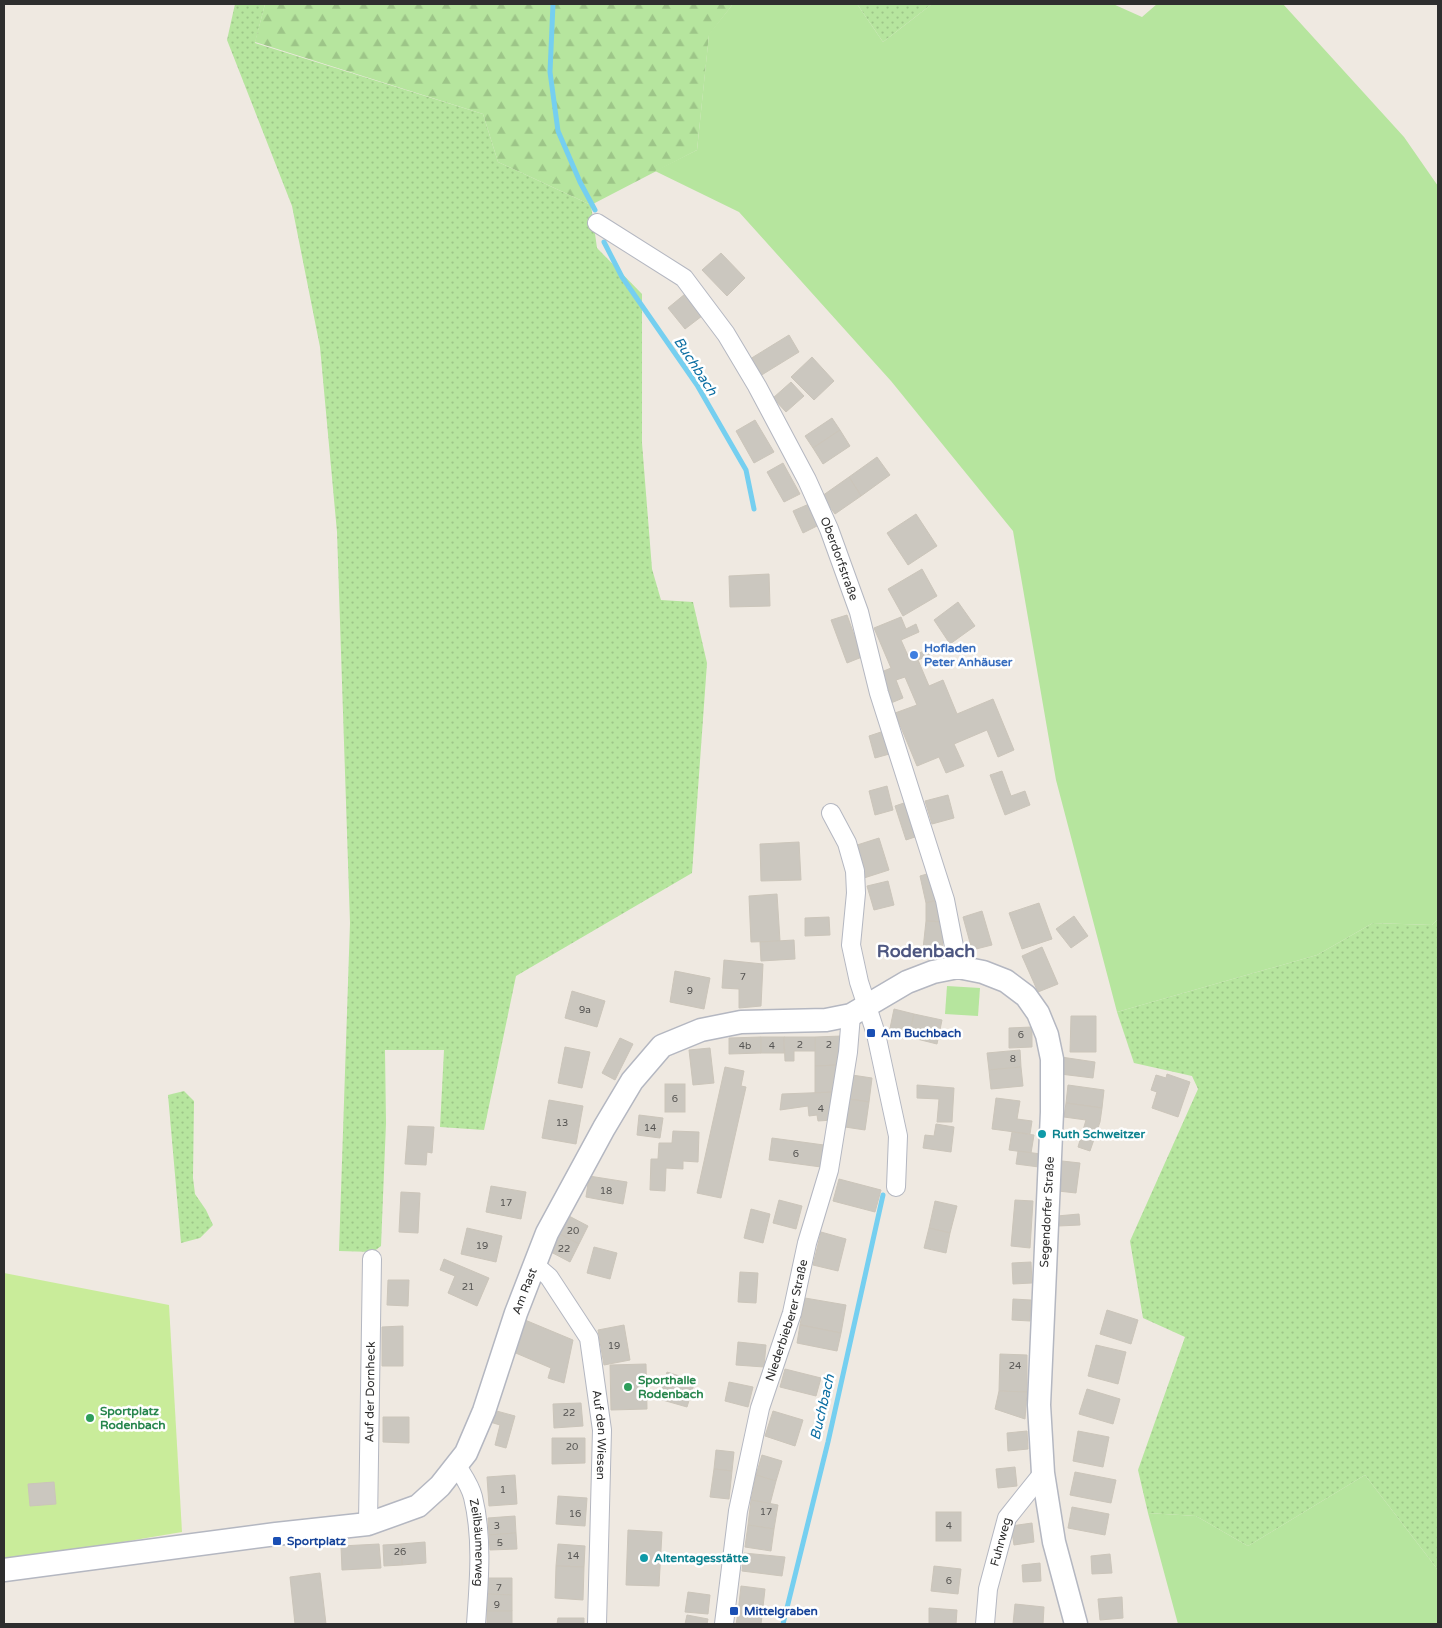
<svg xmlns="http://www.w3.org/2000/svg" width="1442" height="1628" font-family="'Varela Round',sans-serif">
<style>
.grass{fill:url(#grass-dots)}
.forest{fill:url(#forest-firs)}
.park{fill:#b6e59e}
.pitch{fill:#c9ec9a}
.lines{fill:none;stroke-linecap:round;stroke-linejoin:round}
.stream{stroke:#75cff0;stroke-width:5}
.building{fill:#cbc7bf;stroke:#cbc5ba}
.minor-casing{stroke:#b4b7c1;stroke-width:20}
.tertiary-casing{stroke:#b4b7c1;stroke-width:25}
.minor{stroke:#fff;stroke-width:18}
.tertiary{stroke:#fff;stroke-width:22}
.shop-dot{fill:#3f7fe0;stroke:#fff;stroke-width:2}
.transit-dot{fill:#1a4fb4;stroke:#fff;stroke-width:2}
.culture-dot{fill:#0f9aa8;stroke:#fff;stroke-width:2}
.leisure-dot{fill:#2e9e5b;stroke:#fff;stroke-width:2}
.labels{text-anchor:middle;stroke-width:5;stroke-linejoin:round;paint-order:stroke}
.number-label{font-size:10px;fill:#555452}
.street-label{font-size:12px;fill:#2e2e2e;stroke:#fff}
.shop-label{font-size:12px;font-weight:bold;fill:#366cbe;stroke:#fff;text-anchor:start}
.transit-label{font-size:12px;font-weight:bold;fill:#164399;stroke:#fff;text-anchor:start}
.culture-label{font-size:12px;font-weight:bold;fill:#0d838f;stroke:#fff;text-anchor:start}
.leisure-label{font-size:12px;font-weight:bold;fill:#27864d;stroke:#fff;text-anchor:start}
.water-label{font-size:14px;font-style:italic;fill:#0d6fa3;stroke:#fff}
.district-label{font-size:18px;font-weight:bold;fill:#4d5680;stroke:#fff}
</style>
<defs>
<pattern id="grass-dots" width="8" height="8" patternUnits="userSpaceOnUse" patternTransform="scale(1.25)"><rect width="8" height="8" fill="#b6e59e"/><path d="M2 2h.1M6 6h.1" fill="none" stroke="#9dc588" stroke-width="1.8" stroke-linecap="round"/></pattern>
<pattern id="forest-firs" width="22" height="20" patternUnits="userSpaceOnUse" patternTransform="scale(1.25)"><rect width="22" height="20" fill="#b6e59e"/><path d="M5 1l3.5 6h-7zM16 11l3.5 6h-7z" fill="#9dc588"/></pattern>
</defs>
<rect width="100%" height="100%" fill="#efe9e1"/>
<g class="grass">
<polygon points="235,4 265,4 255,43 483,114 498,162 591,205 597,248 642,294 642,443 652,569 661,600 693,602 707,663 692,873 516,976 484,1130 440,1127 444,1050 385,1050 386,1123 381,1246 373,1252 339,1251 350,923 337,532 320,347 292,206 227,40"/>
<polygon points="857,4 932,4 883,42"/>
<polygon points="1438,919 1438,1570 1365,1475 1248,1546 1196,1516 1148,1513 1138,1470 1185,1337 1143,1318 1130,1241 1198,1089 1192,1076 1134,1063 1117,1012 1317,955 1373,923 1432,925"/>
<polygon points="184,1091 194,1101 193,1178 195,1194 206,1210 213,1225 200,1238 181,1243 168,1095"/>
</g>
<polygon class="forest" points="265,4 733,4 709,35 697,150 591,205 498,162 483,114 255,42"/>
<g class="park">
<polygon points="733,4 857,4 883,42 932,4 1113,4 1142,17 1157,4 1283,4 1404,137 1438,186 1438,919 1432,925 1373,923 1317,955 1117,1012 1056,780 1013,531 891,381 739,212 655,171 697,150 709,34"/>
<polygon points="947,986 980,988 978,1016 945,1014"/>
<polygon points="1365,1475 1438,1570 1438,1624 1178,1624 1148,1513 1196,1516 1248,1546"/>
</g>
<polygon class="pitch" points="4,1273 169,1305 182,1532 4,1562"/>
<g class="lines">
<g class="stream">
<polyline points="553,4 550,72 558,131 580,182 595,210"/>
<polyline points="604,242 622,277 697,385 746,470 754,509"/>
<polyline points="783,1624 828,1442 883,1195"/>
</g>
</g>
<g class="building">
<polygon points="721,253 745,278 727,296 702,270"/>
<polygon points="685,294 702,316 685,329 668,308"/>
<polygon points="789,335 799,352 760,376 750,359"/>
<polygon points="812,357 834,381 814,400 791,377"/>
<polygon points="791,382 804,396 786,412 773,398"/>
<polygon points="832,418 840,430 813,448 805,436"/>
<polygon points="755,420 774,452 754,463 736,431"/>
<polygon points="840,430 850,446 823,464 813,448"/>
<polygon points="877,457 890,475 861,496 849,477"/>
<polygon points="783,463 800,494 784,502 767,472"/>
<polygon points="849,477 861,496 835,514 822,496"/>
<polygon points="809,504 819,525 803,533 793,511"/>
<polygon points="916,514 937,546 908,565 887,533"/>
<polygon points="922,569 937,596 903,616 888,589"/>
<polygon points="769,574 770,606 730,607 729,576"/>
<polygon points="958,602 975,626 950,644 934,620"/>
<polygon points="847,615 862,657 847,663 831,620"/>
<polygon points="901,617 906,629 916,624 919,632 901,640 909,658 928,649 930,655 918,660 929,686 943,680 957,714 993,699 1014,750 998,757 987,730 954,744 964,766 946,773 939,757 917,766 895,713 917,705 905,677 896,680 903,698 891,703 879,673 891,668 874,628"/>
<polygon points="887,730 893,753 875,758 869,736"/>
<polygon points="1002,771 1011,796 1025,791 1030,805 1005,815 990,775"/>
<polygon points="887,786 893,810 875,815 869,791"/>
<polygon points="948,795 954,818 932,824 925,801"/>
<polygon points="910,801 921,835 906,840 895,806"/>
<polygon points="879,838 889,870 864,878 854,846"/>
<polygon points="799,842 801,880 761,881 760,844"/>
<polygon points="934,872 941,899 926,903 920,876"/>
<polygon points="888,881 894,905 874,910 867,886"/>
<polygon points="777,894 780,941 751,942 749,896"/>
<polygon points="941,899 944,922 926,921 926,903"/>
<polygon points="1039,903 1052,939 1022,949 1009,913"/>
<polygon points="982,911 992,945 972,950 963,917"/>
<polygon points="1074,916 1088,936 1071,948 1056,929"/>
<polygon points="829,917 830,935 805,936 805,918"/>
<polygon points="926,921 944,922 942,950 923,949"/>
<polygon points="794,940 795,959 761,961 760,942"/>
<polygon points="1042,947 1058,984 1038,992 1022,956"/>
<polygon points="724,960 763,964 761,1006 739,1008 739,989 722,988"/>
<polygon points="675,971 710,978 704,1009 670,1002"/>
<polygon points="572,991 605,1001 597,1027 565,1018"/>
<polygon points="894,1009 914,1014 909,1037 889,1033"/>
<polygon points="914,1014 942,1020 937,1044 909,1037"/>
<polygon points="1071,1016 1096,1016 1096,1052 1070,1052"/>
<polygon points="1032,1027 1032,1047 1009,1048 1009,1028"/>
<polygon points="842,1036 843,1065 815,1066 815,1037"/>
<polygon points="761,1037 761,1053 729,1054 729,1038"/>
<rect x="761" y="1037" width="23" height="16"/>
<polygon points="784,1037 815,1037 815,1051 794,1051 794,1061 785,1061"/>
<polygon points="620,1038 633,1044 615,1080 602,1073"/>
<polygon points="565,1047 590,1052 582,1088 558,1083"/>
<polygon points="710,1048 714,1083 693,1085 689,1050"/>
<polygon points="1020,1050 1021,1067 989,1070 987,1053"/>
<polygon points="1061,1057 1095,1062 1093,1078 1060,1074"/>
<polygon points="838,1065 838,1092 815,1093 815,1066"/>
<polygon points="725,1067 744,1071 741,1086 746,1087 721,1198 697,1193"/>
<polygon points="1021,1067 1023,1086 991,1089 989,1070"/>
<polygon points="1167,1074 1190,1082 1178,1117 1152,1108 1157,1092 1151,1090 1156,1075 1166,1078"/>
<polygon points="852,1075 872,1078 869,1102 849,1099"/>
<rect x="665" y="1084" width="20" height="28"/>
<polygon points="917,1085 954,1088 952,1122 937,1122 939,1099 917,1098"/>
<polygon points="1068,1085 1104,1090 1102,1108 1066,1103"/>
<polygon points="834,1092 833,1120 818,1121 817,1115 809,1116 808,1106 780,1110 782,1094"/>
<polygon points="996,1098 1020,1101 1017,1119 1032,1121 1030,1134 992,1129"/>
<polygon points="849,1099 869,1102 865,1130 845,1127"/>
<polygon points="549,1100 583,1106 576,1144 542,1138"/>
<polygon points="1066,1103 1102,1108 1100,1122 1090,1151 1078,1147 1086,1120 1064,1117"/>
<polygon points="639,1115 663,1118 660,1138 637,1135"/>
<polygon points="936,1124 954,1127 951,1152 923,1148 925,1135 934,1136"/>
<polygon points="408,1126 434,1127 432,1153 427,1152 426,1165 405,1164"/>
<polygon points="673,1131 699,1132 698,1162 683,1161 683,1169 666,1168 665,1191 650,1190 651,1159 658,1159 659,1143 672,1143"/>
<polygon points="1012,1132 1034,1135 1031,1153 1009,1150"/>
<polygon points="772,1138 824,1145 821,1167 769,1160"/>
<polygon points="1018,1151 1041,1154 1039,1167 1016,1164"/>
<polygon points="1062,1161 1080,1163 1076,1193 1058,1191"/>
<polygon points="589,1176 627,1182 623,1204 586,1197"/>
<polygon points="839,1179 881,1190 875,1212 833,1201"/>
<polygon points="491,1186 526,1192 521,1219 486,1212"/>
<polygon points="401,1192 420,1193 418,1233 399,1232"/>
<polygon points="779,1200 802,1206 796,1229 773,1223"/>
<polygon points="1015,1200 1033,1201 1030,1248 1011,1246"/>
<polygon points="935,1201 957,1206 950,1233 929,1228"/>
<polygon points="751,1209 770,1214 763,1243 744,1238"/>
<polygon points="1079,1214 1080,1225 1058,1226 1057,1216"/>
<polygon points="567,1215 588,1226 579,1244 558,1233"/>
<polygon points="467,1228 502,1236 496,1262 461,1254"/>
<polygon points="929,1228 950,1233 946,1253 924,1248"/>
<polygon points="821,1232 846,1239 838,1271 813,1265"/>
<polygon points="558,1233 579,1244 570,1262 549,1251"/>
<polygon points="594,1247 617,1253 610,1279 587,1273"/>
<polygon points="444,1259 489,1278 477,1306 448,1293 455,1276 440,1270"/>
<polygon points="1031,1262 1032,1283 1013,1284 1012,1263"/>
<polygon points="740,1272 758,1273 756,1303 738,1302"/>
<polygon points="388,1280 409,1280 408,1306 387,1305"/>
<polygon points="805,1298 846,1305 841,1333 800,1325"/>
<polygon points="1013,1299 1031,1300 1030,1321 1012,1320"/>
<polygon points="1107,1310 1138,1320 1131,1344 1100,1334"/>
<polygon points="525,1320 573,1340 564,1383 548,1378 551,1368 511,1351"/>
<polygon points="624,1325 630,1360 604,1365 598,1330"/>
<polygon points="800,1325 841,1333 837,1351 797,1343"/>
<polygon points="403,1326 403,1366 382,1366 382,1327"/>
<polygon points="738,1342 766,1345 764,1367 736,1365"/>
<polygon points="1096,1345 1126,1352 1118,1384 1088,1376"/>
<polygon points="1000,1354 1027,1355 1027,1392 999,1391"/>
<polygon points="646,1364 647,1409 611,1410 610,1365"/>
<polygon points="785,1369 821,1378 816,1396 780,1387"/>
<polygon points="667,1372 695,1381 687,1407 659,1399"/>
<polygon points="729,1382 753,1387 748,1407 725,1401"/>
<polygon points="1087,1389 1120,1399 1113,1424 1079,1414"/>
<polygon points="999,1391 1027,1392 1025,1419 995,1409"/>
<polygon points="581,1403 583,1426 554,1428 553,1404"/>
<polygon points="493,1410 515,1416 506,1448 495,1445 500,1425 490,1422"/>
<polygon points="773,1411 803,1420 795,1446 765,1436"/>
<polygon points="383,1417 409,1417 409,1443 383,1442"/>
<polygon points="1027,1431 1028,1449 1008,1451 1007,1433"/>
<polygon points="1078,1431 1109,1437 1103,1467 1073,1461"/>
<polygon points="552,1438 585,1438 585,1463 552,1464"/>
<polygon points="716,1450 734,1452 732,1471 714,1469"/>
<polygon points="762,1455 782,1461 776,1481 756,1475"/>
<polygon points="1015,1467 1017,1486 998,1488 996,1469"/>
<polygon points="714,1469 732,1471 729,1499 710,1497"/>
<polygon points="1075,1472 1116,1480 1111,1503 1070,1495"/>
<polygon points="515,1475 517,1504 489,1506 487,1477"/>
<polygon points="756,1475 776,1481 770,1504 751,1500"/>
<polygon points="54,1482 56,1504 30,1506 28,1484"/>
<polygon points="558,1496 587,1498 585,1526 556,1524"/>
<polygon points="751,1500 778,1505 774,1529 748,1525"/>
<polygon points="1072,1507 1109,1514 1105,1535 1068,1528"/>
<rect x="936" y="1512" width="25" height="29"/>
<polygon points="515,1516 516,1533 489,1535 488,1518"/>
<polygon points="1032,1523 1034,1542 1014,1545 1011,1526"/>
<polygon points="748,1525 774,1529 771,1551 745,1547"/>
<polygon points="628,1530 662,1532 659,1586 626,1585"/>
<polygon points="516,1533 517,1549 490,1550 489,1535"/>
<polygon points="425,1542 426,1563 402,1565 401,1544"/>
<polygon points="379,1544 381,1568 342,1570 341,1546"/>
<polygon points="401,1544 402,1565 384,1566 383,1545"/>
<polygon points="558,1544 585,1546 584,1567 556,1566"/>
<polygon points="744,1553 785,1557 782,1576 742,1571"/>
<polygon points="1110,1554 1112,1573 1092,1574 1091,1556"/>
<polygon points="1040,1563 1041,1581 1023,1582 1022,1565"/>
<polygon points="556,1566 584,1567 583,1600 555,1598"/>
<polygon points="934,1566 961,1569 958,1594 931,1591"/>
<polygon points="320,1573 326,1624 295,1624 290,1577"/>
<polygon points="487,1578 512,1578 512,1595 487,1594"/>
<polygon points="741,1586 765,1589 762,1616 738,1613"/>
<polygon points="688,1592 710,1595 708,1614 685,1612"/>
<polygon points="487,1594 512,1595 512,1611 487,1611"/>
<polygon points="1122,1597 1123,1618 1100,1620 1098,1599"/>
<polygon points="1015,1604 1044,1607 1043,1624 1013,1624"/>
<polygon points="929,1608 957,1610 956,1624 929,1624"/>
<rect x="487" y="1611" width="25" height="13"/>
<polygon points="738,1613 762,1616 761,1624 736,1624"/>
<polygon points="687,1615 708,1619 707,1624 685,1624"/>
<polygon points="558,1618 584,1618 584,1624 557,1624"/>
</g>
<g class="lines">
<g class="minor-casing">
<g id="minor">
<path id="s1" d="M597,223L684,278L726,334L757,386L807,480L829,529L859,612L879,693L945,900L958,967"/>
<polyline points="831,813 847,843 855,871 856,893 851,945 859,982 876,1034 898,1136 896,1187"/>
<path id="s2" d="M535,1265L549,1277L589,1338L602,1430L597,1624"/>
<path id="s3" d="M457,1466C463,1476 470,1485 473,1497C483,1538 479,1582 476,1624"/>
<path id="s4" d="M368,1524L372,1259"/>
<path id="s5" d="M724,1624L738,1511L760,1408L792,1313L807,1243L829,1170L848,1052L851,1015"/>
<path id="s6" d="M985,1624L988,1589L1007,1518L1043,1473"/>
</g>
</g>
<g class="tertiary-casing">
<g id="tertiary">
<path id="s7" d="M4,1570L276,1534L368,1524L418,1506L440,1486L466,1453L484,1411L516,1313L547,1233L604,1128L632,1081L662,1046L701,1030L741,1022L826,1020L851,1015L907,982L933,972L958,967L983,972L1006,981L1026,996L1038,1013L1047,1035L1052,1059V1112L1039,1405L1043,1473L1054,1542L1076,1624"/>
</g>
</g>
<use href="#minor" class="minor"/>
<use href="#tertiary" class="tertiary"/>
</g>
<circle class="shop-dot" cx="914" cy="655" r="5"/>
<g class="transit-dot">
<rect x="866" y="1028" width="10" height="10" rx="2.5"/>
<rect x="272" y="1536" width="10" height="10" rx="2.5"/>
<rect x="729" y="1606" width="10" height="10" rx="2.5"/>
</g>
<g class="culture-dot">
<circle cx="1042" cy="1134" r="5"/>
<circle cx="644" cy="1558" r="5"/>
</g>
<g class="leisure-dot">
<circle cx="628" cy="1387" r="5"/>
<circle cx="90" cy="1418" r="5"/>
</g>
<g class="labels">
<g class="number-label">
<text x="743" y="980">7</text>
<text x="690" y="994">9</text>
<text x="585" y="1013">9a</text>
<text x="1021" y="1038">6</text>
<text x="800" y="1048">2</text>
<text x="829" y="1048">2</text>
<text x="745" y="1049">4b</text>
<text x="772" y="1049">4</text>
<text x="1013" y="1062">8</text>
<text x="675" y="1102">6</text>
<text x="821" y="1112">4</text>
<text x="562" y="1126">13</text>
<text x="650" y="1131">14</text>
<text x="796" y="1157">6</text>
<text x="606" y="1194">18</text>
<text x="506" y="1206">17</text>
<text x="573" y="1234">20</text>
<text x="482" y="1249">19</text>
<text x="564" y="1252">22</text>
<text x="468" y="1290">21</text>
<text x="614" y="1349">19</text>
<text x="1015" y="1369">24</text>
<text x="569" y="1416">22</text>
<text x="572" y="1450">20</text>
<text x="503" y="1493">1</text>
<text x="766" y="1515">17</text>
<text x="575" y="1517">16</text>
<text x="497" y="1529">3</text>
<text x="949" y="1529">4</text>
<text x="500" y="1546">5</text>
<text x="400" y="1555">26</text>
<text x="573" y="1559">14</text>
<text x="949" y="1584">6</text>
<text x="499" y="1591">7</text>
<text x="497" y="1608">9</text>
</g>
<g class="street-label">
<text dy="4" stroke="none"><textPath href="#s1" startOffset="425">Oberdorfstraße</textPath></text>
<text transform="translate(1047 1212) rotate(-87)" y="4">Segendorfer Straße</text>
<text dy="4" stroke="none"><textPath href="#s7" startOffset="664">Am Rast</textPath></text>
<text dy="4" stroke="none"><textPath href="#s5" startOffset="311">Niederbieberer Straße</textPath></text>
<text dy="4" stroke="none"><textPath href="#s4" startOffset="132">Auf der Dornheck</textPath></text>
<text dy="4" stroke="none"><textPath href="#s2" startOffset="189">Auf den Wiesen</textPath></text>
<text dy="4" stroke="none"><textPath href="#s3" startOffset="81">Zeilbäumerweg</textPath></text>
<text dy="4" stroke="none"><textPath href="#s6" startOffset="84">Fuhrweg</textPath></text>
</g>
<g class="shop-label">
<text x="924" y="652">Hofladen<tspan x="924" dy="14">Peter Anhäuser</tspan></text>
</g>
<g class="transit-label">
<text x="881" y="1037">Am Buchbach</text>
<text x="287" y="1545">Sportplatz</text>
<text x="744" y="1615">Mittelgraben</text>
</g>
<g class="culture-label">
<text x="1052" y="1138">Ruth Schweitzer</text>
<text x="654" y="1562">Altentagesstätte</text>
</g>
<g class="leisure-label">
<text x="638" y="1384">Sporthalle<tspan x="638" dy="14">Rodenbach</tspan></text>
<text x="100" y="1415">Sportplatz<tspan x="100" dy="14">Rodenbach</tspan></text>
</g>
<g class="water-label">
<text transform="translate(696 366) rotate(57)" y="5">Buchbach</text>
<text transform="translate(822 1407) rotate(-77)" y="5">Buchbach</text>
</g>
<g class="district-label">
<text x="926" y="957">Rodenbach</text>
</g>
</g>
<rect width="1442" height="1628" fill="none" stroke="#2e2e2e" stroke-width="10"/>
</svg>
